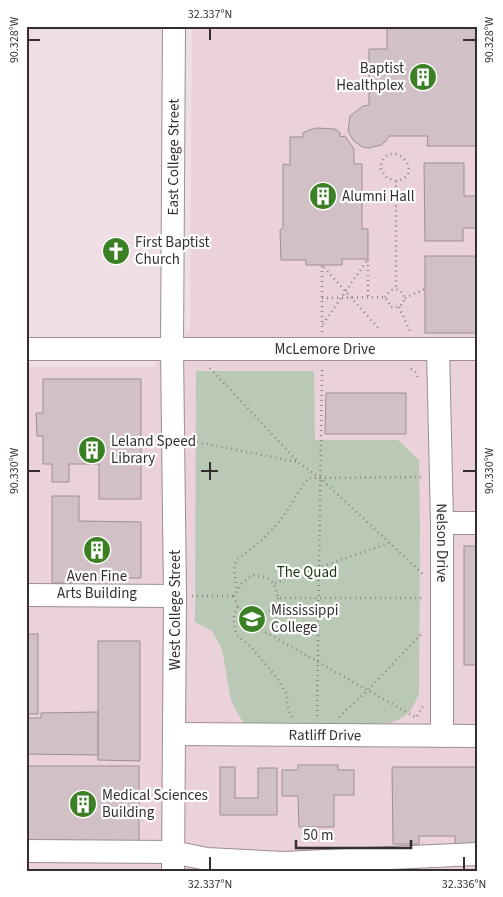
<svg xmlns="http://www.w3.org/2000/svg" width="503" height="897" font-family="'Source Sans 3',sans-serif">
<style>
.built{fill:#ead1da}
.green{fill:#bac9b6}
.building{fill:#d1c1c7;stroke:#9e8f95}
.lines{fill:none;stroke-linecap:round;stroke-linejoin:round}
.minor-casing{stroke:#9d8e94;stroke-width:24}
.path{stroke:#8e8387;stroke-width:2.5;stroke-dasharray:1 4;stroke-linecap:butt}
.minor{stroke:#fff;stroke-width:22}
.ticks{fill:none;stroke:#352e31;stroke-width:2}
.labels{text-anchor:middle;stroke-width:4.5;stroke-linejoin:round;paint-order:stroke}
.poi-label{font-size:15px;fill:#352e31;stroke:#fff;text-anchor:start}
.street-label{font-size:15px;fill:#352e31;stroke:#fff}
.park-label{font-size:15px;fill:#1b3a12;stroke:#fff}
.neatline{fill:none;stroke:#352e31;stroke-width:2}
.ticks-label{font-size:12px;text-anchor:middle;fill:#352e31}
</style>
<rect width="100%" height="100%" fill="#efdfe4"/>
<polygon class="built" points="192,26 477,26 477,871 26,871 26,367 153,367 190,329"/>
<path class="green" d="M196,371H314L315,440H398L419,460L420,525L419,694C411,712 408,717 389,723L279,729L247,726L241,719L231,701L222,649L212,631L195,622Z"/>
<g class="building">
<polygon points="387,26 477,26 477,146 427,146 428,136 389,136 386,141 381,145 369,148 362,147 353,140 348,131 350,116 363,106 369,105 369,49 387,49"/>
<polygon points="317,128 335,129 340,133 340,137 345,136 354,149 354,164 362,164 362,229 368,229 368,259 342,259 342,265 306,265 306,260 281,260 280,230 283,228 283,164 290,165 290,137 303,137 303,133 309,130"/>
<polygon points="424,163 464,163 464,196 477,196 477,228 463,228 463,241 425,241"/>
<rect x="425" y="256" width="52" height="77"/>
<rect x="26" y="376" width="2" height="58"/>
<polygon points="43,379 141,379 141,499 99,499 99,464 69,464 69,482 52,482 52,464 43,464 43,436 37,436 36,413 43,413"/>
<polygon points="326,393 406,393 406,434 325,434"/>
<polygon points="52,496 79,496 79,521 141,522 141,578 74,578 74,583 52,583"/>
<rect x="464" y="546" width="13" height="119"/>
<rect x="26" y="634" width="12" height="80"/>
<polygon points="98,641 140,641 140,761 98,760"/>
<polygon points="98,712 98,755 26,754 26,718 41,718 41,713"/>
<polygon points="298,765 338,765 338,770 354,770 354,795 334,795 334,827 299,827 298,796 282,796 282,770 298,770"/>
<rect x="26" y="766" width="113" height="76"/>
<polygon points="220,767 235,767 235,798 258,798 258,768 277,768 277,815 220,815"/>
<polygon points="392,767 477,767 477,844 455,844 455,836 419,836 419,844 393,844"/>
</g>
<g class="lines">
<g class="minor-casing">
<g id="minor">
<path id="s1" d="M26,349H477"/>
<path id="s2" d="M438,349L442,523V736"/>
<polyline points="442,523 477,523"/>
<polyline points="26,595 175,596"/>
<path id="s3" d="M174,734L477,736"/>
<polyline points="26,851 172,852 207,859 283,863 477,854"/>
<path id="s4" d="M173,871L175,596L172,349L174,26"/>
</g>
</g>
<g class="path">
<path d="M396,181L387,178L380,168C389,132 429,175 396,181V289"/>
<path d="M322,298L385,297L391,307H399C404,303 405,299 403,293L396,289L391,290L385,297"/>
<polyline points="405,298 425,289"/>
<polyline points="399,307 410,331"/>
<polyline points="323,324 368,259 368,296"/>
<polyline points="322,332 322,265 380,330"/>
<polyline points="210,368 299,463 320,478 423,574"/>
<polyline points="411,369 414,370 419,379"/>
<polyline points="192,441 297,462"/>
<polyline points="275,583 389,543"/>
<path d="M237,588L234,570L237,559C255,547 272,532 285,514C293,502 299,489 309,478L422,477"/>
<polyline points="192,596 234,596"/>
<path d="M278,598C273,617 253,618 238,607L234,596L241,584L253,575C271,578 274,579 278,598H423"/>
<polyline points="238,607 234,615 234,623 236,634 252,648 277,678 286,693 289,712 292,717"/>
<polyline points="242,610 244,620 415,717"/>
<polyline points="317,716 322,367"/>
<polyline points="417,716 423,706"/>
<polyline points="339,717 368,690 423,632"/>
</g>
<use href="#minor" class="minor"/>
</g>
<path class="ticks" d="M210,28V40M28,40H40M463,40H476M210,462V480M28,471H40M201,471H218M463,471H476M210,857V870M464,857V870"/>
<defs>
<g id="building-disc" transform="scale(1.4375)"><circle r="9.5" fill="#3b8024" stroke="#fff"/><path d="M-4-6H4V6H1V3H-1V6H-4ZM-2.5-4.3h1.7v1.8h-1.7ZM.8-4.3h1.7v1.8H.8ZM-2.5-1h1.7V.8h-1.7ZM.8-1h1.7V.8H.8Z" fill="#fff"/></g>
<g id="church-disc" transform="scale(1.4375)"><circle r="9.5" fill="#3b8024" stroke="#fff"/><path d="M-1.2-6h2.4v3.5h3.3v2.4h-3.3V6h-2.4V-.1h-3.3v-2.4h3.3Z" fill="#fff"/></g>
<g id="university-disc" transform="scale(1.4375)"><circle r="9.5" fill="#3b8024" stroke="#fff"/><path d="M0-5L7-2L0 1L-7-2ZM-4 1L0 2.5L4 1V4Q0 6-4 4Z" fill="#fff"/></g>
</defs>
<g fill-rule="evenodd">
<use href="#building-disc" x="423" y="77"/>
<use href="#building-disc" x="323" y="196"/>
<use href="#church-disc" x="116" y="251"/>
<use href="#building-disc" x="92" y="450"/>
<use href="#building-disc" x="97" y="550"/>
<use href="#university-disc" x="252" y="619"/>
<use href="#building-disc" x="83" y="804"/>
</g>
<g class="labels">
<g class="poi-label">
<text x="404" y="73" text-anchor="end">Baptist<tspan x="404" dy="17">Healthplex</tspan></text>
<text x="342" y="201">Alumni Hall</text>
<text x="135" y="247">First Baptist<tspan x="135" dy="17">Church</tspan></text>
<text x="111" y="446">Leland Speed<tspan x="111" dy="17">Library</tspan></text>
<text x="97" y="581" text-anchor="middle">Aven Fine<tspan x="97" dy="17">Arts Building</tspan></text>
<text x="271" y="615">Mississippi<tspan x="271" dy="17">College</tspan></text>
<text x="102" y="800">Medical Sciences<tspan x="102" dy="17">Building</tspan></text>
</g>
<g class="street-label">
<text dy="5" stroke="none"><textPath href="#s4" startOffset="714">East College Street</textPath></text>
<text dy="5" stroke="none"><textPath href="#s1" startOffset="299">McLemore Drive</textPath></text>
<text dy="5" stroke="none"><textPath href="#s2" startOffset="194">Nelson Drive</textPath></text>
<text transform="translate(175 610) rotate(-90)" y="5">West College Street</text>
<text dy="5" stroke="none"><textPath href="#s3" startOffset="151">Ratliff Drive</textPath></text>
</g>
<g class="park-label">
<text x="307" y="577">The Quad</text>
</g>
</g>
<rect width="503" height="897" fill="none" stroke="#ffffff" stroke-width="55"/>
<path d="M296 840v8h115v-8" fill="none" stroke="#352e31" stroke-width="2.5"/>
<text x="303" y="840" font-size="15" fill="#352e31" stroke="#ffffff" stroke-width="4" paint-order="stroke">50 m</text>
<rect x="28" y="28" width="448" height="842" class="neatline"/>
<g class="ticks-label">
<text x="210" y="18">32.337°N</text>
<text transform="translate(489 40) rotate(-90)" y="4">90.328°W</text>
<text transform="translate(14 40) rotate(-90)" y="4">90.328°W</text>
<text transform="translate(489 471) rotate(-90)" y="4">90.330°W</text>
<text transform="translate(14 471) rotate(-90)" y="4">90.330°W</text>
<text x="210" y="888">32.337°N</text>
<text x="464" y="888">32.336°N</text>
</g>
</svg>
